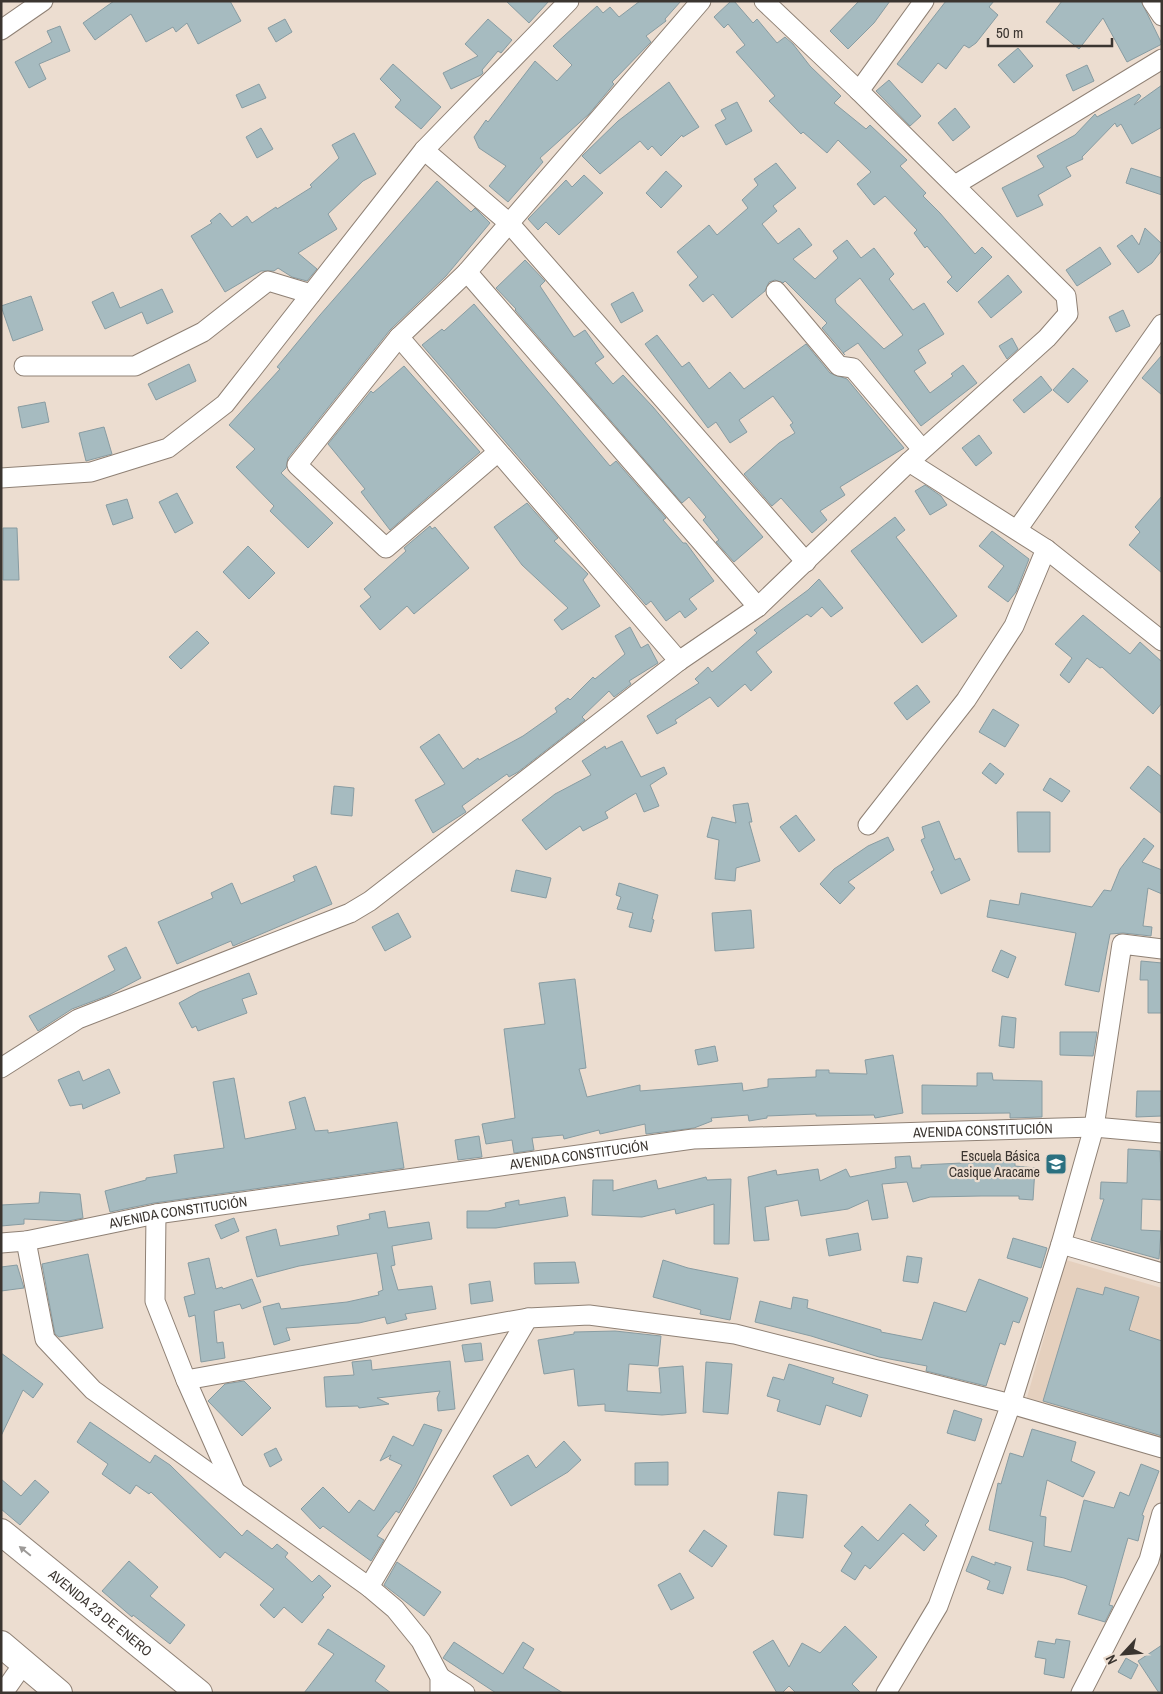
<svg xmlns="http://www.w3.org/2000/svg" width="1163" height="1694" font-family="'Archivo Narrow',sans-serif">
<style>
.built{fill:#e5d0be}
.building{fill:#a6bbc0;stroke:#889ca2;fill-rule:evenodd}
.lines{fill:none;stroke-linecap:round;stroke-linejoin:round}
.minor-casing{stroke:#8f8175;stroke-width:21}
.secondary-casing{stroke:#8f8175;stroke-width:28}
.minor{stroke:#fff;stroke-width:19}
.secondary{stroke:#fff;stroke-width:26}
.oneway{fill:#9d9a98}
.labels{text-anchor:middle;stroke-width:4.5;stroke-linejoin:round;paint-order:stroke}
.street-label{font-size:14px;fill:#3b3530;stroke:#ecddd0}
.poi-label{font-size:14px;fill:#3b3530;stroke:#ecddd0;text-anchor:end}
</style>
<rect width="100%" height="100%" fill="#ecddd0"/>
<polygon class="built" points="1066,1260 1162,1288 1162,1441 1026,1401"/>
<g class="building">
<polygon points="114,1 230,1 241,21 198,44 187,23 176,32 173,27 146,42 131,14 95,40 83,23"/>
<polygon points="506,1 549,1 529,23"/>
<polygon points="640,1 681,1 665,19 666,21 646,36 651,42 612,82 614,84 589,114 540,158 543,162 508,202 489,186 506,166 479,148 474,137 486,120 488,122 535,61 557,81 572,65 553,46 597,6 603,13 610,7 619,17"/>
<polygon points="731,1 734,1 753,23 757,19 777,43 785,37 793,44 810,66 841,96 834,103 866,129 870,125 907,160 900,166 926,193 923,196 940,213 975,254 982,247 992,257 957,292 947,282 952,277 927,246 925,248 914,233 917,230 885,196 874,205 857,184 871,172 838,140 827,153 803,132 801,134 769,101 775,96 736,52 745,45 728,24 724,28 714,17"/>
<polygon points="859,1 890,1 874,23 848,49 830,31"/>
<polygon points="946,1 994,1 989,7 998,15 976,43 969,48 964,45 946,69 938,63 922,83 897,64"/>
<polygon points="1062,1 1141,1 1162,44 1127,62 1103,18 1079,49 1046,22"/>
<polygon points="285,19 292,32 276,42 268,28"/>
<polygon points="488,19 512,40 501,53 498,51 482,70 483,73 481,75 451,89 443,73 478,56 465,44"/>
<polygon points="60,26 70,51 39,64 46,79 29,88 15,62 52,42 47,31"/>
<polygon points="1018,48 1033,66 1014,83 998,65"/>
<polygon points="393,64 441,107 421,129 395,107 401,100 380,79"/>
<polygon points="1087,65 1094,81 1073,91 1066,75"/>
<polygon points="889,80 921,116 910,126 876,91"/>
<polygon points="669,82 699,127 683,137 682,135 661,156 652,146 648,150 640,141 600,174 582,156 618,121"/>
<polygon points="259,84 266,98 242,108 236,95"/>
<polygon points="1162,85 1162,127 1132,144 1121,124 1117,127 1115,123 1082,157 1083,159 1066,167 1071,176 1038,195 1043,205 1017,217 1002,188 1044,167 1037,156 1075,135 1095,114 1097,117 1139,94 1141,96 1134,105"/>
<polygon points="737,102 752,131 726,145 715,125 726,119 721,110"/>
<polygon points="955,108 970,127 953,141 938,123"/>
<polygon points="261,128 273,149 257,158 246,137"/>
<polygon points="354,133 376,174 363,181 328,214 337,229 298,253 317,269 307,281 292,277 278,268 274,271 261,271 225,292 191,236 212,223 210,221 220,213 232,227 247,216 252,223 276,207 277,209 312,187 310,185 339,158 332,145"/>
<path d="M776,163L796,188L773,206L777,211L762,224L778,244L799,228L812,245L793,259L815,279L838,258L833,251L847,240L861,258L874,248L894,274L889,279L913,310L924,303L944,334L918,350L926,363L914,371L930,393L953,376L951,374L963,365L977,383L921,426L858,343L843,353L845,355L822,328L827,323L785,281L783,283L775,280L769,282L765,291L732,318L713,294L703,302L689,285L698,277L677,252L709,225L717,235L748,208L742,200L758,185L754,179ZM860,278L903,335L884,349L836,303L835,299Z"/>
<polygon points="1131,168 1162,178 1162,195 1126,183"/>
<polygon points="666,171 682,186 661,208 646,193"/>
<polygon points="584,175 603,193 559,235 546,222 538,230 528,219 566,180 572,187"/>
<polygon points="437,181 471,212 475,208 490,223 446,276 390,330 288,458 286,468 281,473 333,523 308,548 270,511 274,506 236,467 255,449 229,425 280,369 277,367 320,315"/>
<polygon points="1145,228 1162,244 1162,250 1152,263 1138,273 1117,246 1132,235 1139,245"/>
<polygon points="1100,247 1111,264 1077,286 1066,270"/>
<polygon points="525,260 545,281 540,286 574,337 585,330 604,357 595,363 613,384 623,375 653,407 763,537 734,562 716,542 719,540 703,520 706,517 689,497 682,503 515,310 516,309 496,288"/>
<polygon points="1008,275 1022,292 991,318 978,302"/>
<polygon points="162,289 173,312 147,324 142,312 105,329 92,302 113,292 120,308"/>
<polygon points="633,292 643,311 621,323 611,304"/>
<polygon points="31,296 43,330 13,341 1,306"/>
<polygon points="474,304 610,466 616,461 666,518 663,520 683,543 686,543 714,581 689,599 697,609 685,618 680,611 666,621 651,601 646,605 422,345 442,329 444,331"/>
<polygon points="1123,310 1130,326 1116,332 1109,317"/>
<polygon points="657,335 682,367 689,362 709,389 730,372 744,389 806,344 830,373 847,379 904,448 840,487 845,495 820,511 827,520 812,533 781,498 772,506 744,474 779,443 795,433 790,425 793,423 773,396 739,420 747,432 730,443 716,422 708,428 645,344"/>
<polygon points="1012,338 1018,349 1007,359 999,346"/>
<polygon points="1162,355 1162,395 1142,378"/>
<polygon points="189,364 196,381 156,400 148,384"/>
<polygon points="404,366 480,452 390,530 361,492 365,489 328,444 371,391 373,393"/>
<polygon points="1073,368 1088,381 1068,403 1053,390"/>
<polygon points="1041,376 1052,390 1024,413 1013,400"/>
<polygon points="45,402 49,422 22,428 18,407"/>
<polygon points="104,427 112,454 86,461 79,433"/>
<polygon points="979,435 992,453 976,466 962,448"/>
<polygon points="925,485 941,496 947,505 930,515 915,491"/>
<polygon points="177,493 193,523 175,533 159,502"/>
<polygon points="1162,496 1162,573 1129,545 1140,532 1135,527"/>
<polygon points="127,499 133,518 113,525 106,505"/>
<polygon points="527,503 558,538 554,541 588,574 583,580 600,606 562,630 554,620 568,608 522,565 494,527"/>
<polygon points="895,517 905,530 896,537 957,616 922,643 851,551"/>
<polygon points="430,526 432,529 435,527 469,568 414,614 407,606 380,630 360,606 371,597 364,589 406,551 404,548"/>
<polygon points="3,528 17,528 19,580 3,580"/>
<polygon points="992,531 1029,559 1016,592 1008,602 988,587 1004,566 979,546"/>
<polygon points="248,546 275,573 249,599 223,572"/>
<polygon points="819,579 843,608 831,617 822,607 811,617 807,614 756,652 772,672 751,691 745,684 718,707 710,697 675,720 677,723 657,734 647,716 699,683 695,679 708,667 712,672 757,633 754,630 808,590"/>
<polygon points="1083,615 1130,654 1140,642 1162,662 1162,703 1153,714 1102,667 1100,668 1087,658 1069,683 1060,675 1072,658 1055,644"/>
<polygon points="630,627 641,648 648,644 658,663 629,681 631,684 614,697 609,691 582,717 585,720 518,772 509,777 507,774 462,806 466,812 433,833 415,800 445,784 420,747 439,734 463,769 478,758 479,760 523,736 557,712 555,708 568,698 570,700 593,677 595,679 625,654 615,636"/>
<polygon points="197,631 209,643 181,669 169,657"/>
<polygon points="917,685 930,702 907,720 894,703"/>
<polygon points="993,709 1019,725 1005,747 979,732"/>
<polygon points="622,741 641,777 664,767 667,774 650,785 659,806 644,812 636,793 605,812 608,818 583,831 580,826 546,850 522,820 555,794 591,775 582,761 605,746 606,749"/>
<polygon points="990,763 1004,774 996,784 982,773"/>
<polygon points="1148,766 1162,777 1162,814 1130,788"/>
<polygon points="1050,778 1070,791 1062,802 1043,790"/>
<polygon points="334,786 354,788 352,816 331,814"/>
<polygon points="748,803 752,822 749,822 760,861 736,868 735,881 715,879 719,840 707,837 712,817 736,823 733,805"/>
<polygon points="1017,812 1050,812 1050,852 1018,852"/>
<polygon points="796,815 815,840 799,852 780,827"/>
<polygon points="939,821 955,860 960,858 970,880 941,894 931,872 934,870 921,840 925,838 922,827"/>
<polygon points="888,837 894,850 848,882 855,888 840,904 820,884 834,869 868,846"/>
<polygon points="1144,838 1154,846 1142,862 1162,870 1162,894 1148,888 1143,926 1152,927 1151,936 1123,933 1110,934 1099,992 1065,985 1076,933 987,917 990,900 1019,905 1021,893 1092,907 1104,890 1111,891 1120,869"/>
<polygon points="316,866 332,904 233,946 231,941 177,964 158,922 213,898 211,893 232,883 241,904 295,881 293,876"/>
<polygon points="516,870 551,878 546,898 511,891"/>
<polygon points="619,883 658,895 652,919 654,920 651,932 629,927 633,913 617,909 621,897 616,895"/>
<polygon points="751,910 754,948 715,951 712,913"/>
<polygon points="398,913 411,937 385,951 372,927"/>
<polygon points="126,947 141,978 109,995 72,1009 38,1031 29,1016 115,970 108,956"/>
<polygon points="1001,950 1016,957 1008,978 992,971"/>
<polygon points="1141,961 1162,963 1162,1013 1148,1013 1148,980 1140,980"/>
<polygon points="249,973 257,994 242,999 247,1013 198,1031 196,1026 192,1028 179,1003 199,992"/>
<polygon points="575,979 586,1068 579,1069 587,1097 640,1085 640,1091 742,1083 743,1091 768,1087 768,1079 816,1077 816,1070 829,1070 829,1073 867,1074 865,1060 893,1055 903,1113 875,1118 874,1115 816,1116 816,1114 767,1116 767,1118 749,1121 748,1115 711,1118 712,1121 694,1128 646,1134 645,1124 600,1134 599,1130 564,1139 563,1135 532,1138 534,1150 514,1153 512,1140 486,1144 482,1124 515,1118 504,1029 545,1024 539,983"/>
<polygon points="1002,1016 1016,1018 1014,1048 999,1046"/>
<polygon points="1060,1032 1097,1032 1093,1056 1060,1055"/>
<polygon points="715,1046 718,1061 698,1065 695,1050"/>
<polygon points="109,1069 120,1093 83,1109 82,1104 70,1106 58,1080 79,1071 83,1081"/>
<polygon points="977,1073 992,1073 993,1080 1042,1081 1042,1117 1010,1118 1010,1113 922,1114 922,1085 977,1086"/>
<polygon points="234,1078 245,1139 296,1129 289,1102 305,1097 315,1131 328,1130 328,1133 397,1122 404,1168 154,1203 110,1212 105,1191 146,1180 146,1178 177,1173 174,1155 224,1148 213,1082"/>
<polygon points="1137,1091 1162,1091 1162,1116 1136,1117"/>
<polygon points="479,1136 482,1157 458,1160 455,1140"/>
<polygon points="1128,1149 1160,1151 1162,1200 1142,1199 1141,1230 1161,1231 1159,1259 1091,1240 1104,1199 1100,1199 1101,1182 1127,1183"/>
<polygon points="910,1156 912,1168 921,1168 921,1165 983,1162 984,1159 1015,1161 1015,1166 1035,1168 1033,1200 1019,1199 1019,1196 981,1196 930,1197 913,1202 907,1182 882,1184 888,1218 872,1220 868,1200 848,1209 801,1216 798,1200 765,1207 769,1240 754,1241 748,1177 776,1170 777,1175 818,1169 820,1181 846,1169 850,1177 896,1168 895,1157"/>
<polygon points="706,1177 707,1180 731,1179 729,1244 714,1244 714,1204 676,1214 675,1209 642,1217 592,1215 593,1180 613,1180 613,1191 656,1180 658,1189"/>
<polygon points="40,1192 80,1194 83,1218 68,1221 24,1219 24,1224 1,1226 1,1205 39,1203"/>
<polygon points="565,1197 568,1216 496,1228 467,1228 467,1211 488,1211 506,1207 505,1203 519,1200 519,1205"/>
<polygon points="385,1211 388,1228 429,1222 432,1239 392,1246 395,1265 391,1266 398,1290 432,1286 436,1309 405,1314 407,1319 387,1324 385,1317 359,1323 286,1328 290,1340 274,1345 263,1307 279,1303 281,1309 347,1302 379,1295 378,1292 383,1290 377,1253 299,1266 257,1277 246,1237 276,1229 280,1246 339,1235 337,1226 370,1219 369,1214"/>
<polygon points="234,1218 239,1231 221,1239 215,1225"/>
<polygon points="858,1233 861,1250 829,1256 826,1239"/>
<polygon points="1013,1238 1047,1248 1041,1268 1007,1258"/>
<polygon points="88,1254 103,1328 59,1337 55,1334 42,1264"/>
<polygon points="907,1256 922,1258 918,1283 903,1281"/>
<polygon points="209,1258 216,1289 222,1287 223,1289 252,1279 261,1302 242,1309 240,1304 214,1311 217,1343 223,1342 225,1358 201,1362 195,1315 189,1317 184,1297 195,1294 188,1263"/>
<polygon points="663,1260 688,1268 738,1278 730,1320 700,1314 701,1310 653,1297"/>
<polygon points="575,1262 579,1283 535,1284 534,1263"/>
<polygon points="17,1265 24,1288 1,1291 1,1267"/>
<polygon points="979,1279 1028,1298 1019,1323 1013,1321 1005,1345 1000,1343 986,1386 926,1371 927,1366 879,1357 811,1336 755,1322 760,1301 791,1309 793,1297 808,1300 807,1308 881,1330 881,1332 922,1340 934,1302 966,1312"/>
<polygon points="490,1281 493,1301 471,1304 469,1284"/>
<polygon points="1105,1287 1139,1297 1129,1330 1162,1341 1162,1436 1043,1401 1077,1288 1103,1295"/>
<polygon points="615,1331 661,1336 658,1366 629,1364 627,1391 661,1393 659,1368 683,1366 686,1413 662,1415 605,1411 605,1404 578,1406 574,1369 544,1374 538,1340 574,1334 574,1332"/>
<polygon points="481,1343 483,1360 465,1362 462,1345"/>
<polygon points="1,1353 43,1384 33,1398 23,1390 1,1436"/>
<polygon points="371,1360 372,1370 450,1361 455,1409 438,1411 437,1398 440,1391 377,1398 389,1404 359,1408 358,1406 326,1407 324,1377 354,1375 352,1362"/>
<polygon points="706,1362 732,1364 728,1414 703,1412"/>
<polygon points="789,1364 834,1378 832,1383 868,1395 861,1417 826,1405 820,1425 777,1411 780,1400 767,1396 773,1377 784,1380"/>
<polygon points="244,1381 271,1408 242,1436 208,1401 225,1384"/>
<polygon points="954,1410 982,1419 975,1441 947,1433"/>
<polygon points="90,1422 150,1463 155,1455 170,1465 242,1536 247,1530 272,1549 277,1544 288,1553 285,1557 312,1582 319,1575 331,1586 322,1595 324,1597 302,1623 284,1607 274,1618 260,1605 274,1589 225,1552 220,1558 151,1492 149,1494 136,1485 130,1494 102,1474 108,1464 77,1442"/>
<polygon points="424,1424 442,1430 415,1486 399,1513 396,1511 377,1536 384,1540 371,1561 323,1526 320,1529 301,1509 323,1487 349,1513 359,1500 374,1511 402,1465 389,1459 391,1455 380,1461 393,1436 413,1446"/>
<polygon points="1032,1429 1076,1442 1071,1461 1095,1472 1083,1497 1047,1480 1040,1516 1046,1517 1044,1546 1071,1552 1084,1500 1114,1508 1120,1492 1129,1496 1141,1464 1159,1471 1142,1515 1144,1516 1138,1541 1128,1538 1109,1605 1113,1606 1105,1622 1078,1614 1087,1586 1064,1578 1027,1570 1033,1542 989,1530 998,1483 1001,1484 1010,1453 1023,1457"/>
<polygon points="564,1441 581,1460 568,1472 511,1506 493,1476 528,1455 536,1468"/>
<polygon points="276,1448 282,1460 270,1467 264,1454"/>
<polygon points="668,1462 668,1485 635,1485 635,1463"/>
<polygon points="1,1479 21,1496 35,1480 49,1492 20,1525 1,1509"/>
<polygon points="778,1492 807,1495 803,1538 774,1535"/>
<polygon points="910,1504 929,1521 925,1525 937,1536 924,1551 903,1533 870,1569 865,1565 855,1580 841,1571 852,1553 844,1546 862,1526 878,1541"/>
<polygon points="704,1530 727,1546 712,1567 689,1551"/>
<polygon points="972,1556 995,1565 995,1562 1011,1567 1003,1594 987,1589 990,1581 966,1571"/>
<polygon points="129,1561 158,1587 150,1596 185,1625 170,1644 133,1615 132,1617 102,1591"/>
<polygon points="397,1562 441,1592 424,1616 384,1585"/>
<polygon points="680,1573 694,1598 671,1610 658,1585"/>
<polygon points="845,1626 877,1657 852,1684 861,1693 796,1693 789,1686 782,1693 777,1693 753,1652 773,1640 789,1667 802,1643 820,1653"/>
<polygon points="328,1629 385,1666 375,1681 391,1693 304,1693 334,1654 318,1644"/>
<polygon points="1056,1639 1070,1641 1064,1678 1044,1674 1046,1659 1035,1657 1038,1641 1055,1644"/>
<polygon points="454,1642 503,1674 523,1642 534,1649 523,1668 563,1693 496,1693 443,1658"/>
<polygon points="1162,1645 1162,1693 1159,1693 1138,1661"/>
<polygon points="1126,1658 1138,1665 1131,1679 1118,1672"/>
</g>
<g class="lines">
<g class="minor-casing">
<g id="minor">
<polyline points="1152,1 1162,16"/>
<polyline points="1,30 43,1"/>
<polyline points="859,91 924,1"/>
<polyline points="424,150 509,223 806,562"/>
<polyline points="955,185 1162,59"/>
<polyline points="467,272 758,607"/>
<polyline points="776,291 839,366 853,368 922,449"/>
<polyline points="399,337 679,661"/>
<polyline points="24,366 135,366 203,332 268,281 311,294"/>
<polyline points="498,452 386,548 297,465 399,337 467,272 701,1"/>
<polyline points="909,462 1046,549 1162,641"/>
<polyline points="1,478 91,472 168,448 225,404 424,150 569,1"/>
<polyline points="1017,530 1162,324"/>
<polyline points="868,825 966,700 1014,626 1046,549"/>
<polyline points="1,1068 78,1019 350,913 370,901 679,661 758,607 909,462 1047,338 1068,314 1066,296 859,91 764,1"/>
<polyline points="156,1214 155,1301 186,1380 235,1491"/>
<polyline points="26,1241 45,1339 93,1390 369,1587 395,1609 421,1641 440,1677 440,1693"/>
<path id="s1" d="M1,1243L26,1241L156,1214L693,1139L1094,1127L1162,1133"/>
<polyline points="1061,1244 1162,1273"/>
<polyline points="186,1380 528,1318 589,1315 735,1334 1011,1404 1162,1448"/>
<polyline points="369,1587 528,1318"/>
<polyline points="440,1677 465,1693"/>
<polyline points="3,1693 24,1663"/>
<polyline points="886,1693 938,1606 1011,1404 1061,1244 1094,1127 1122,944 1162,949"/>
<polyline points="1081,1693 1149,1560 1162,1513"/>
</g>
</g>
<g class="secondary-casing">
<g id="secondary">
<path id="s2" d="M1,1532L199,1693"/>
<polyline points="1,1644 59,1693"/>
</g>
</g>
<use href="#minor" class="minor"/>
<use href="#secondary" class="secondary"/>
</g>
<defs><path id="oneway-solid" d="M-6-.8H1V-3.2L6.5 0L1 3.2V.8H-6Z" transform="scale(1.25)"/></defs>
<use class="oneway" href="#oneway-solid" transform="translate(25 1551) rotate(-141)"/>
<defs>
<g id="school-square" transform="scale(1.125)"><rect x="-9" y="-9" width="18" height="18" rx="4" fill="#2b7080" stroke="#ecddd0"/><path d="M0-5L7-2L0 1L-7-2ZM-4 1L0 2.5L4 1V4Q0 6-4 4Z" fill="#fff"/></g>
</defs>
<g fill-rule="evenodd">
<use href="#school-square" x="1056" y="1164"/>
</g>
<g class="labels">
<g class="street-label">
<text dy="5" stroke="none"><textPath href="#s1" startOffset="990">AVENIDA CONSTITUCIÓN</textPath></text>
<text dy="5" stroke="none"><textPath href="#s1" startOffset="585">AVENIDA CONSTITUCIÓN</textPath></text>
<text dy="5" stroke="none"><textPath href="#s1" startOffset="180">AVENIDA CONSTITUCIÓN</textPath></text>
<text dy="5" stroke="none"><textPath href="#s2" startOffset="128">AVENIDA 23 DE ENERO</textPath></text>
</g>
<g class="poi-label">
<text x="1040" y="1161">Escuela Básica<tspan x="1040" dy="16">Casique Aracame</tspan></text>
</g>
</g>
<rect width="1163" height="1694" fill="none" stroke="#3b3530" stroke-width="5"/>
<g transform="translate(1123 1654) rotate(244)" stroke="#ecddd0" stroke-width="4" paint-order="stroke">
<path d="M0-4L9 19L0 12L-9 19Z" fill="#3b3530"/>
<text y="-8" font-size="14" font-weight="bold" text-anchor="middle" fill="#3b3530">N</text>
</g>
<path d="M988 38v8h124v-8" fill="none" stroke="#3b3530" stroke-width="2.5"/>
<text x="996" y="38" font-size="15" fill="#3b3530" stroke="#ecddd0" stroke-width="4" paint-order="stroke">50 m</text>
</svg>
